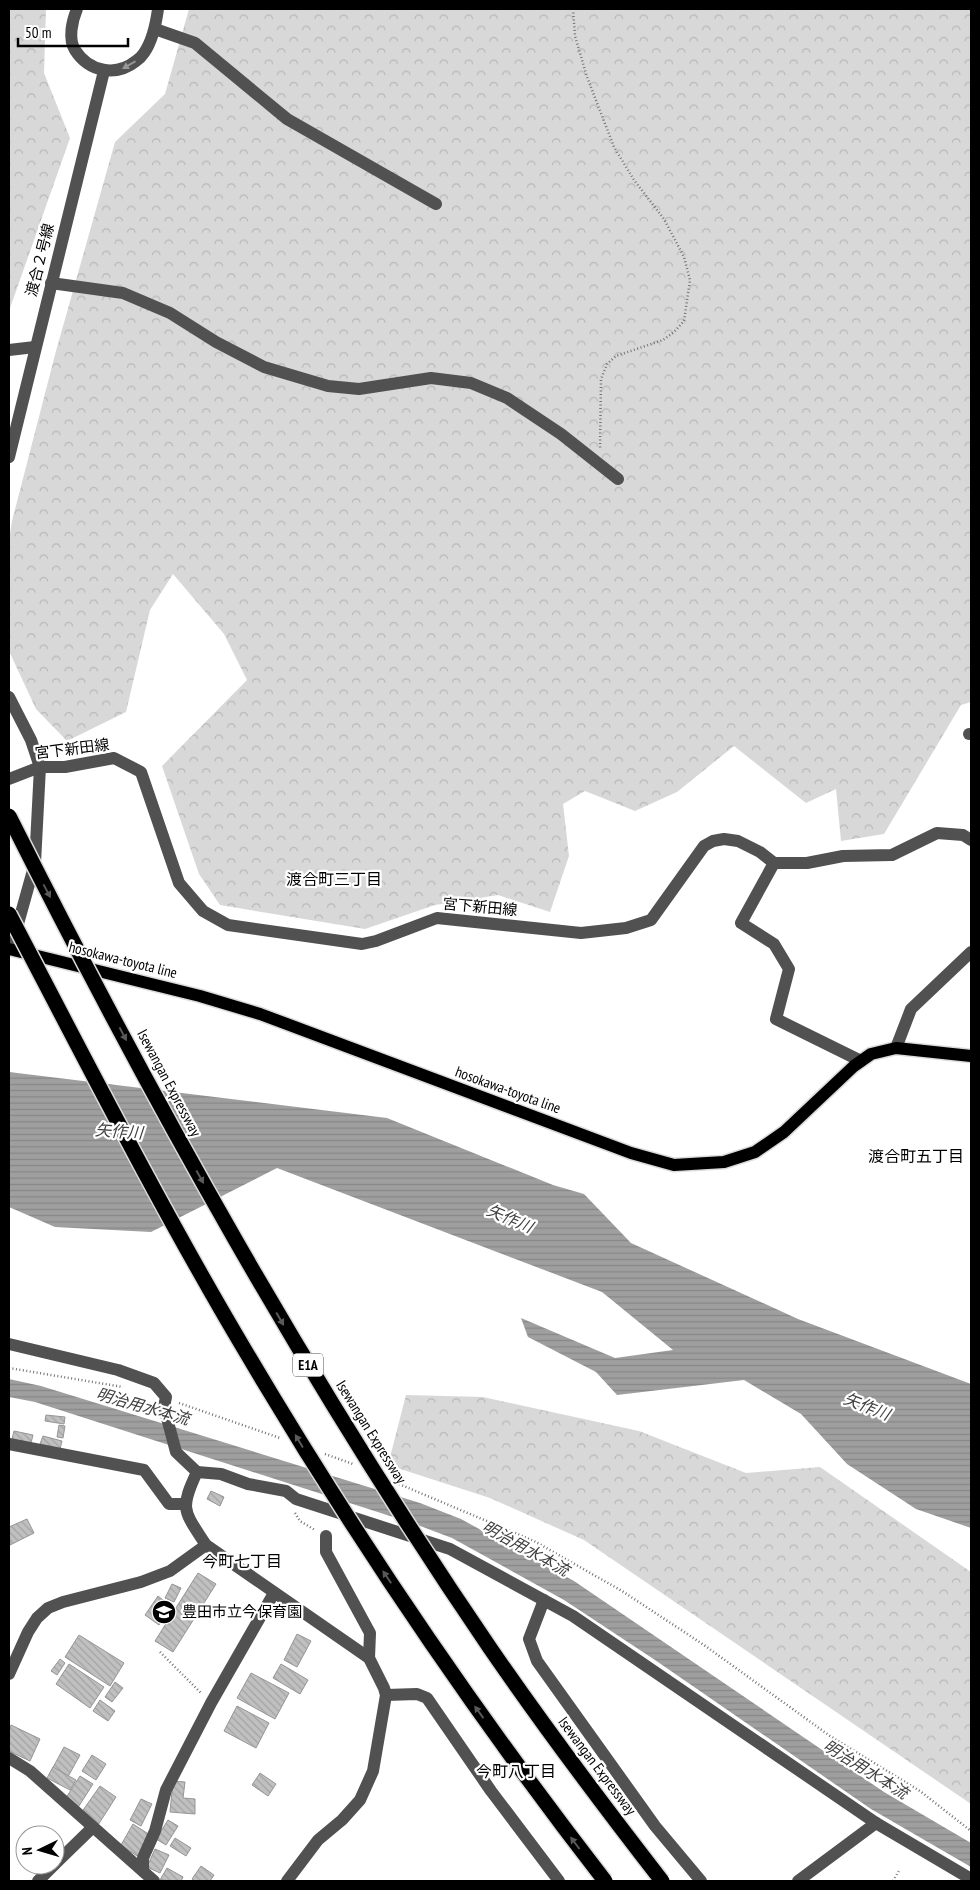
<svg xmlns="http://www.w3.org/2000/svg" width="980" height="1890" font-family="'PT Sans Narrow','Noto Sans JP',sans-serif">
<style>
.forest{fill:url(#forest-crowns)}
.water{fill:url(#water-rules)}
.building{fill:url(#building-back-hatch);stroke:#959595}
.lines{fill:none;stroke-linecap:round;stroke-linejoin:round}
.major-casing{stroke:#dbdbdb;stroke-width:15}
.path{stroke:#737373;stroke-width:2.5;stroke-dasharray:1 2.5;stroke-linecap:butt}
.minor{stroke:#515151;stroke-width:12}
.major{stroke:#000;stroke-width:12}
.highway-bridge-casing{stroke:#dbdbdb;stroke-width:18;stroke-linecap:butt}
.highway-bridge{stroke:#000;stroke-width:15}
.oneway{fill:#979797}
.oneway2{fill:#595959}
.labels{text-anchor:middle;stroke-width:4.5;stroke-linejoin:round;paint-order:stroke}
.shield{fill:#fff;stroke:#4c4c4c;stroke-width:1}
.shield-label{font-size:14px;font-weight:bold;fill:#000}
.street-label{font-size:15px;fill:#000;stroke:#fff}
.poi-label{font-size:15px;fill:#000;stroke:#fff;text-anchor:start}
.neighbourhood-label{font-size:16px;fill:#000;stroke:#fff}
.water-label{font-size:16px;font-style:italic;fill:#404040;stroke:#fff}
</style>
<defs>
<pattern id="forest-crowns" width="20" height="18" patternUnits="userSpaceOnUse" patternTransform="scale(1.25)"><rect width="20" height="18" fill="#d8d8d8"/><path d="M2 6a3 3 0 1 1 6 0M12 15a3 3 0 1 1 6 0" fill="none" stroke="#b8b8b8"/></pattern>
<pattern id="water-rules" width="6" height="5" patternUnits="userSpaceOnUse" patternTransform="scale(1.25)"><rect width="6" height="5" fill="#9f9f9f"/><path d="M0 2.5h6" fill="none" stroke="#878787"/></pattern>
<pattern id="building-back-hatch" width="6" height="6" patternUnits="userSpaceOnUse" patternTransform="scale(1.25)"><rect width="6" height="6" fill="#c0c0c0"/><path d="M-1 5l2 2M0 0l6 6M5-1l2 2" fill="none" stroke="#a3a3a3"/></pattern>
</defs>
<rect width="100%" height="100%" fill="#fff"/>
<g class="forest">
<polygon points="9,9 46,9 44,73 70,138 9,311"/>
<polygon points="189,9 971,9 971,702 961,705 884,834 841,841 836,789 806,803 734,746 677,792 635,811 585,791 563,804 569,856 550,912 498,895 435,905 365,929 220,905 199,874 162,766 247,680 224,634 173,574 150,610 126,712 67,741 36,709 9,651 9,540 12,521 56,351 115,142 165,94"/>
<polygon points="406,1395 483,1397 639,1431 746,1473 820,1467 971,1572 971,1804 584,1540 490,1498 388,1465"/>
</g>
<g class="water">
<polygon points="9,1072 387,1118 553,1185 584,1194 631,1243 798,1319 971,1384 971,1528 916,1509 847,1464 801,1414 744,1380 617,1395 596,1372 528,1337 521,1318 615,1358 673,1350 602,1292 277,1168 151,1232 55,1227 9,1207"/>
<polygon points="9,1379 41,1386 420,1503 461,1519 574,1581 884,1792 971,1843 971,1867 871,1809 655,1660 564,1600 452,1538 415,1524 35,1402 9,1397"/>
</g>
<g class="building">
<polygon points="46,1415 65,1417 64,1424 45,1421"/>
<polygon points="59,1425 65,1426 63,1438 57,1437"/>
<polygon points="14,1431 33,1435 31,1443 12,1439"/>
<polygon points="43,1436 62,1441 60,1449 40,1444"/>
<polygon points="211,1491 224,1497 220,1506 207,1499"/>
<polygon points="27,1519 34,1533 10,1545 9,1527"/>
<polygon points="198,1573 216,1584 173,1652 155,1641"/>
<polygon points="172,1584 181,1588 174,1602 165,1598"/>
<polygon points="158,1596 172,1607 159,1625 145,1615"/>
<polygon points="297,1634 311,1641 297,1667 284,1660"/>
<polygon points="79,1635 124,1663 110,1686 65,1657"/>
<polygon points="60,1659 65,1663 57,1675 51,1671"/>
<polygon points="69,1664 104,1687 90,1708 56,1684"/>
<polygon points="281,1664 308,1680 300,1694 273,1678"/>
<polygon points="251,1673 289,1693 275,1719 237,1698"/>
<polygon points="115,1682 123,1688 112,1702 105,1697"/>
<polygon points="100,1700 115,1711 108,1721 93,1711"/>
<polygon points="237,1706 269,1723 256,1748 224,1731"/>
<polygon points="11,1725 40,1739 30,1761 9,1751 9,1730"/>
<polygon points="64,1747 80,1755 64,1784 49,1775"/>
<polygon points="92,1755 106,1764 96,1780 82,1771"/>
<polygon points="53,1767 76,1780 70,1790 47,1778"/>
<polygon points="260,1773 276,1784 268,1796 252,1785"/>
<polygon points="80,1776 93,1784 77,1809 64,1801"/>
<polygon points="173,1781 185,1782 183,1798 195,1799 195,1814 170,1812"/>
<polygon points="100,1786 116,1797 98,1825 81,1813"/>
<polygon points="141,1799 152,1804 141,1826 130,1820"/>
<polygon points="168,1820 178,1826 166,1845 156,1839"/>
<polygon points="133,1824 150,1835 137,1856 121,1845"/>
<polygon points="175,1838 191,1848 186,1856 170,1846"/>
<polygon points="155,1849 169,1855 160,1873 147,1867"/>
<polygon points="201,1866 214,1875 210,1881 195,1881 192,1879"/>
<polygon points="167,1868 183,1877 181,1881 160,1880"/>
</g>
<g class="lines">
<g class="major-casing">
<polyline id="major" points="9,949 200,996 260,1014 631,1153 674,1165 724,1162 755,1152 784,1132 854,1066 871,1054 896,1048 971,1056"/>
</g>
<g class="path">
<polyline points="573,9 575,36 587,77 614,147 634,180 664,219 684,257 690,280 684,321 674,332 663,340 616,356 607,364 601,379 600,449"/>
<polyline points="9,1368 123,1387"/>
<polyline points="179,1403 280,1438"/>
<polyline points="325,1454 353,1464"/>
<polyline points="399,1484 534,1541 622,1591 704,1645 830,1736 920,1791 971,1831"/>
<polyline points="295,1513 300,1521 315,1530"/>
<polyline points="160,1652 201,1693"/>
<polyline points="893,1881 900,1869"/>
</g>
<g class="minor">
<path d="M77,9C72,21 68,39 75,50C89,72 116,77 136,61C139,59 142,56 144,53C153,40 156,24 158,9"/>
<polyline points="155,29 195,43 287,119 436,204"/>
<polyline points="51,283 123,293 170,313 216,342 264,367 328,386 359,389 431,378 471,383 507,398 561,434 618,479"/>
<polyline points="9,350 35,347"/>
<polyline points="9,457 104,71"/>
<polyline points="9,697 31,740 40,767 35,863 11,949"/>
<polyline points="969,734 971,734"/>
<polyline points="9,779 40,767 65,767 114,758 141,772 179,883 203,911 228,925 362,944 376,941 437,918 581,933 626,928 651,920 704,846 713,841 724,839 738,841 760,852 774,863 807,863 843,856 892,855 937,833 963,835 971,840"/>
<polyline points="774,863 741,923 774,944 789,969 776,1019 861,1061"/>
<polyline points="896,1048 911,1009 971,952"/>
<path d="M9,1344L118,1370L154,1383L166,1397L164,1407L176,1452L197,1472C179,1510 184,1511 206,1545L369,1658L384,1688L386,1695L373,1771L360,1800L342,1820L318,1840L287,1881"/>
<polyline points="9,1444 144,1470 169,1504 184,1504"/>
<polyline points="197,1472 221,1474 248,1484 286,1491 296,1499 450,1549 573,1616 876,1823 971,1879"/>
<polyline points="326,1536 326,1552 370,1633 369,1658"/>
<polyline points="544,1600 529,1639 537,1661 655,1826 701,1881"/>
<polyline points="9,1674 28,1632 37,1618 48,1608 63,1602 141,1582 170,1571 206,1545"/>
<polyline points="386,1695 417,1694 427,1698 491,1791 559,1881"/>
<polyline points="9,1758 30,1771 154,1881"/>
<polyline points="55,1864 92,1828"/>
<polyline points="143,1871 143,1858 155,1831 166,1790 211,1703 274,1593"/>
<polyline points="38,1881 54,1865"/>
<polyline points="798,1881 876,1823"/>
</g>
<use href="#major" class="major"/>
<g class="highway-bridge-casing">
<g id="highway-bridge">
<path d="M9,816C153,1103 309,1383 490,1648C545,1728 603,1805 662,1881"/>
<path d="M9,914C86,1061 161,1209 246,1352C354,1535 474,1712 605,1881"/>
</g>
</g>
<use href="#highway-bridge" class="highway-bridge"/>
</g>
<defs><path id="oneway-solid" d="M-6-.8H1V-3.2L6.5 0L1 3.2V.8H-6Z" transform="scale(1.25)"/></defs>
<use class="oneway" href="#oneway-solid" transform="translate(129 65) rotate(150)"/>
<g class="oneway2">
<use href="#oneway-solid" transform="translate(47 891) rotate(62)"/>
<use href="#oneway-solid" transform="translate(123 1034) rotate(62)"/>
<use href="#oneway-solid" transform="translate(200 1177) rotate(61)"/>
<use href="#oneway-solid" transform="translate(280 1319) rotate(60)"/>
<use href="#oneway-solid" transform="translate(299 1441) rotate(-121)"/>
<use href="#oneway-solid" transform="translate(387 1577) rotate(-124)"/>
<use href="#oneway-solid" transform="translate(479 1712) rotate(-126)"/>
<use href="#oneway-solid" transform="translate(575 1843) rotate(-127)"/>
</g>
<defs>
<g id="school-disc" transform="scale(1.25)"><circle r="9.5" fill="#000" stroke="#fff"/><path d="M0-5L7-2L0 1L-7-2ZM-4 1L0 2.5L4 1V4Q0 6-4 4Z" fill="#fff"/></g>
</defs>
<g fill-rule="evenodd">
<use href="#school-disc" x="164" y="1612"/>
</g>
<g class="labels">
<rect class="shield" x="293" y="1353.5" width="30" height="23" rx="4"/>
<g class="shield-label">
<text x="308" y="1370">E1A</text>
</g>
<g class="street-label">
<text transform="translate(40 260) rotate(-76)" y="5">渡合２号線</text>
<text transform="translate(72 749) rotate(-7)" y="5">宮下新田線</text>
<text transform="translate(480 907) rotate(5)" y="5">宮下新田線</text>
<text transform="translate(123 960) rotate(14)" y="5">hosokawa-toyota line</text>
<text transform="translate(169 1083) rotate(62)" y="5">Isewangan Expressway</text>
<text transform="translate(508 1090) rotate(20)" y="5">hosokawa-toyota line</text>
<text transform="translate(371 1432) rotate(58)" y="5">Isewangan Expressway</text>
<text transform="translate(597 1766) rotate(53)" y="5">Isewangan Expressway</text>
</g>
<g class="poi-label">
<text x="182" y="1617">豊田市立今保育園</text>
</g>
<g class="neighbourhood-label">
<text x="334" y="885">渡合町三丁目</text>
<text x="916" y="1162">渡合町五丁目</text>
<text x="242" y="1567">今町七丁目</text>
<text x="516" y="1777">今町八丁目</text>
</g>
<g class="water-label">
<text transform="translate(119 1131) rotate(4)" y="6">矢作川</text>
<text transform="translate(510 1218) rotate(23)" y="6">矢作川</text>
<text transform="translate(143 1406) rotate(16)" y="6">明治用水本流</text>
<text transform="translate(867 1406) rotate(21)" y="6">矢作川</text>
<text transform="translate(526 1548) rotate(29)" y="6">明治用水本流</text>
<text transform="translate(866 1769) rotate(32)" y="6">明治用水本流</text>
</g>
</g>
<rect width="980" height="1890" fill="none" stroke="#000000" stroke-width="20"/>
<g transform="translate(40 1850) rotate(265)"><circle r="24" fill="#ffffff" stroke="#999999"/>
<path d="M0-4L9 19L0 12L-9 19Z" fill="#000000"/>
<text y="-8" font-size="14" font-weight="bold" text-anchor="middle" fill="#000000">N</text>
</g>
<path d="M18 38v8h110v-8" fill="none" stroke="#000000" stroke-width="2.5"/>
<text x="25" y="38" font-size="15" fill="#000000" stroke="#ffffff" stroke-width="4" paint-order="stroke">50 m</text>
</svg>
